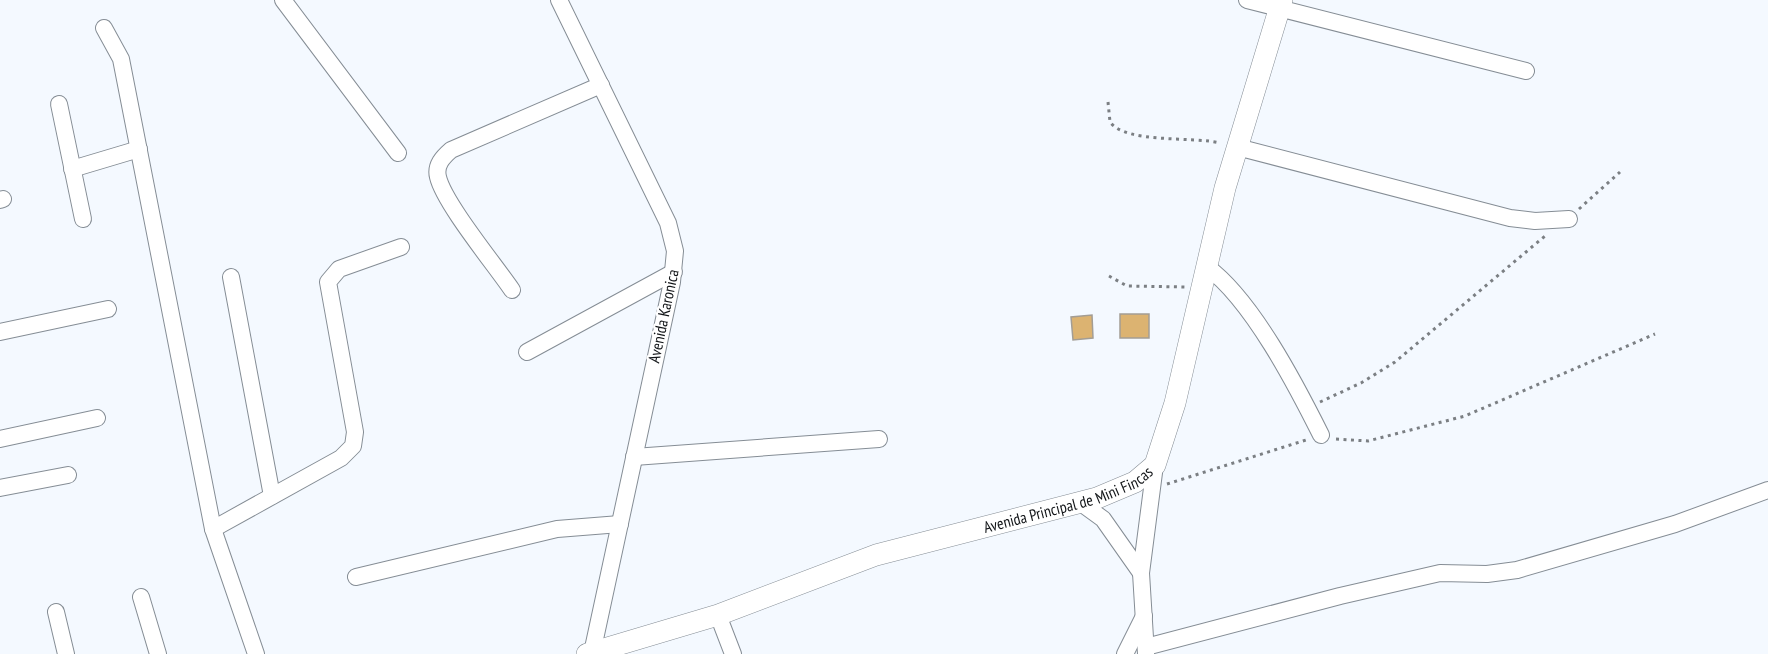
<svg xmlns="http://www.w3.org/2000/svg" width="1768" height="654" font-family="'PT Sans Narrow',sans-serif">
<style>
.building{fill:#dcb371;stroke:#a39d94;stroke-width:1.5}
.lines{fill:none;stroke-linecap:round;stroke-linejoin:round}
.minor-casing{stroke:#858d95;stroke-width:18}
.tertiary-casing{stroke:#858d95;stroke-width:22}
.path{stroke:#7b7f83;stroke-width:3;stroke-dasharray:3 4.5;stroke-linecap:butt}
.minor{stroke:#fff;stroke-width:16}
.tertiary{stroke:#fff;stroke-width:21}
.labels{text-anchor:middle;stroke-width:4.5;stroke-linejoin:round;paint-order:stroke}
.street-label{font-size:16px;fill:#111417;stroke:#fff}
</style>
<rect width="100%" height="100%" fill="#f4f9ff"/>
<g class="building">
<rect x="1120" y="314" width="29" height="24"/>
<polygon points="1092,315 1093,338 1073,340 1071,317"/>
</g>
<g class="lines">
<g class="minor-casing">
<g id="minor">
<polyline points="283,0 398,153"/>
<polyline points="559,0 668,223 675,251 672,282 592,653"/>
<polyline points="1247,0 1526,71"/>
<polyline points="104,28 121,59 213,529 256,654"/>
<polyline points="59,104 83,219"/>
<polyline points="1237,147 1510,218 1535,221 1569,219"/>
<polyline points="72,169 139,149"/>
<polyline points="0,200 3,199"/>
<path d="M1207,267C1252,300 1296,385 1321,435"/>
<polyline points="231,277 272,496"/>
<path d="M512,290C495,265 444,203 438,177C435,165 443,157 451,150L601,85"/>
<polyline points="0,332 108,309"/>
<polyline points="527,352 674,272"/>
<polyline points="0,439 97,418"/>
<polyline points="634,457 879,439"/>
<polyline points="0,488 68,475"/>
<polyline points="1081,503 1103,519 1141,573"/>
<polyline points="213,529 341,458 353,446 355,432 328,282 339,269 401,247"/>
<polyline points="356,577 557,529 620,524"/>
<polyline points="141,597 158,654"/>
<polyline points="56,612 66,654"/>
<polyline points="718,615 733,654"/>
<polyline points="1146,647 1340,596 1440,573 1487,574 1517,570 1675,524 1768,490"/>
<polyline points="1125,654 1144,616"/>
<polyline points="1146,654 1141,573 1155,465"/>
</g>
</g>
<g class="tertiary-casing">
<g id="tertiary">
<path id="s1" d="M587,654L718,615L876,555L1097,498L1135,482L1155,465L1175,403L1225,188L1282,0"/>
</g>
</g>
<g class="path">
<path d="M1108,102L1110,122C1126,144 1192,136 1220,143"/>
<polyline points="1579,209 1620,172"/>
<polyline points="1109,276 1127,286 1186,287"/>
<polyline points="1320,402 1361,383 1395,362 1545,236"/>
<polyline points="1336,439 1368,441 1465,416 1655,334"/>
<polyline points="1167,484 1306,440"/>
</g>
<use href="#minor" class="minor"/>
<use href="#tertiary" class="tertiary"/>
</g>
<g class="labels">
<g class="street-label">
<text transform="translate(663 316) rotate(-78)" y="6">Avenida Karonica</text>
<text dy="6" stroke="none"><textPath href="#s1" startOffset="506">Avenida Principal de Mini Fincas</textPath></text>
</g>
</g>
</svg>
